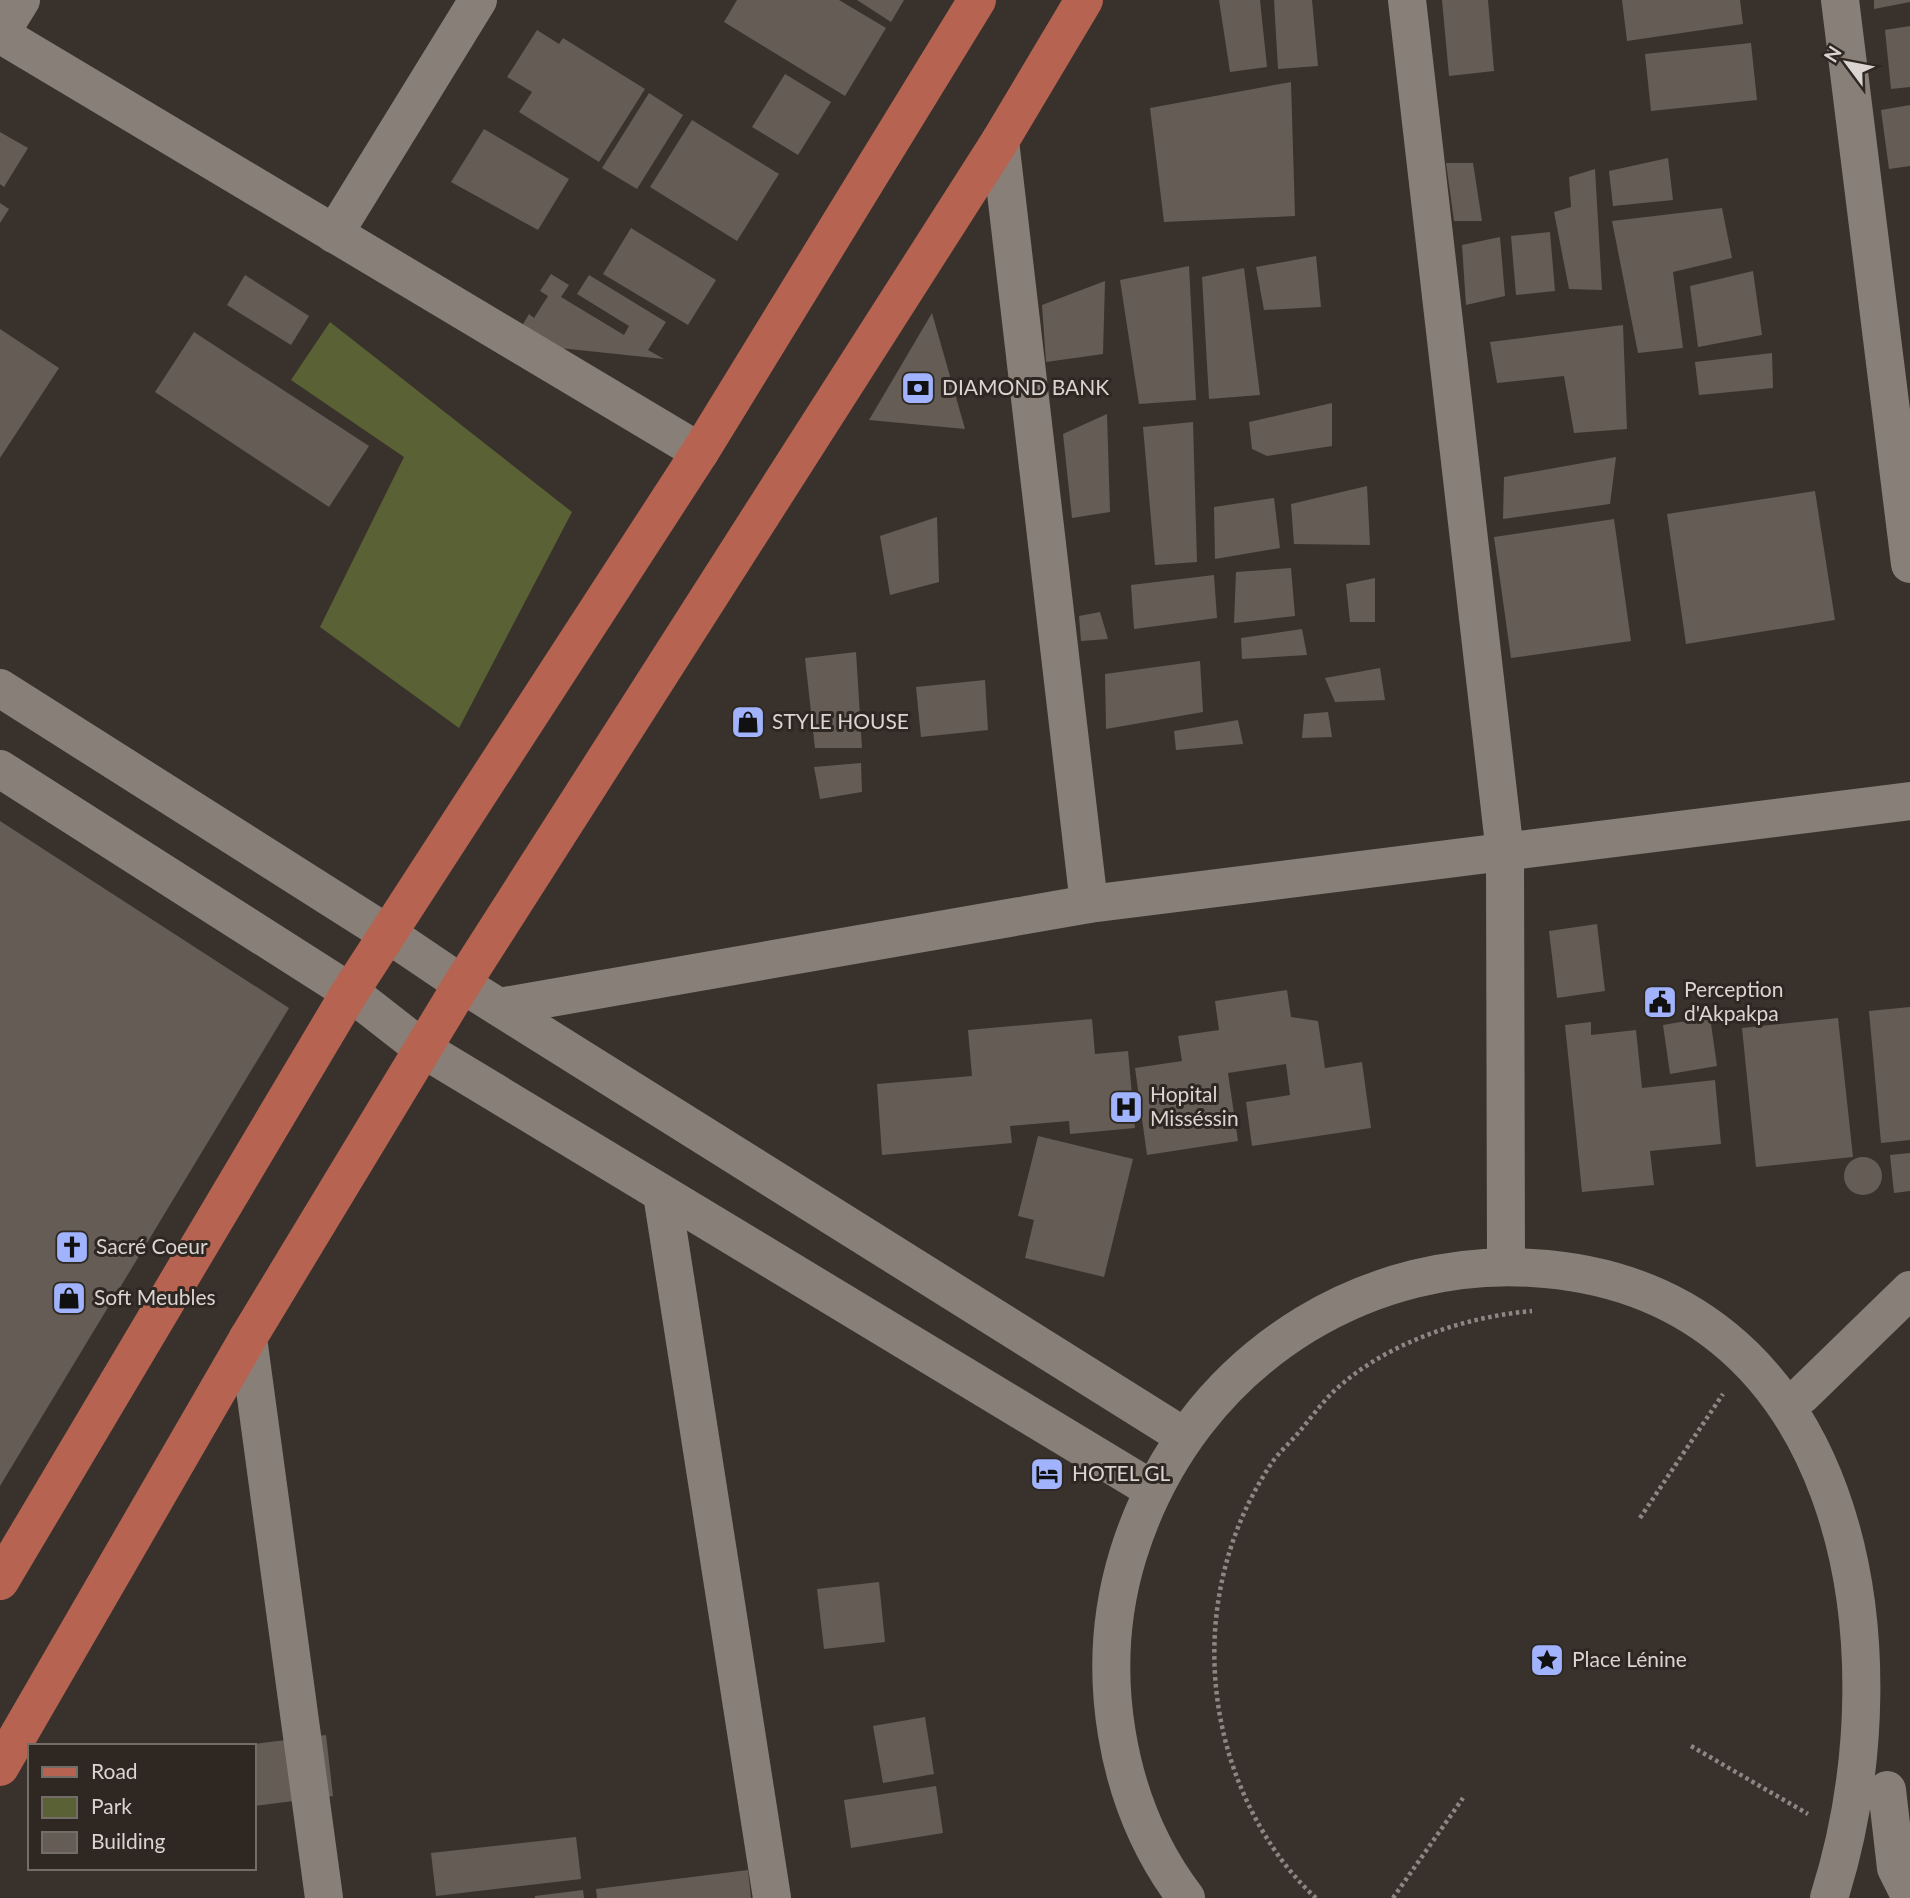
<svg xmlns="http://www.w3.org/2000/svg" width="1910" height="1898" font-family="Lato,sans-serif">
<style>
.green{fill:#5a6235}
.building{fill:#645c55}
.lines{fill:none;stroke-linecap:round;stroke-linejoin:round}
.path{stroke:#8d8783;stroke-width:4.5;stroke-dasharray:3.5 3.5;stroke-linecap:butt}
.street{stroke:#888078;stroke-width:38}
.secondary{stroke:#888078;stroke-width:38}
.primary{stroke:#b66352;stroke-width:38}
.labels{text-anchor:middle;stroke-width:6;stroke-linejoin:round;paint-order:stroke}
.poi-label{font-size:21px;fill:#dad5d2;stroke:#2f2822;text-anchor:start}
</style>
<rect width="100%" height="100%" fill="#39322c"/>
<polygon class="green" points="330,322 572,512 459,728 320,627 404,457 291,380"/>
<g class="building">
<polygon points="737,0 839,0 886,28 845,96 724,22"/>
<polygon points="857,0 904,0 891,22"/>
<polygon points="1219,0 1260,0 1267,67 1230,72"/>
<polygon points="1274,0 1312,0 1318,66 1278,69"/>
<polygon points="1442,0 1488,0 1494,71 1449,76"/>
<polygon points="1622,0 1740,0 1743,24 1627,41"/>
<polygon points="1874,0 1910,0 1910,2 1874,9"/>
<polygon points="1910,26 1910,87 1891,89 1885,30"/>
<polygon points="537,30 559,44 563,38 645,89 599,162 519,112 532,92 507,77"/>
<polygon points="1751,43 1757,100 1651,111 1645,54"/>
<polygon points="785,74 831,102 798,155 752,127"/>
<polygon points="1291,82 1295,216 1164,222 1150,108"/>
<polygon points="649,93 683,115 637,189 602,168"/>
<polygon points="1910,105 1910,166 1889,169 1881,110"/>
<polygon points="692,120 779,174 737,241 650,187"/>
<polygon points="484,129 569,179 538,230 451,182"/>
<polygon points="0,132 28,148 4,187 0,184"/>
<polygon points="1668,158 1673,200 1613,206 1609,171"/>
<polygon points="1446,163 1473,163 1482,221 1454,221"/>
<polygon points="1595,169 1602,290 1569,289 1554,212 1571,207 1569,177"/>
<polygon points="0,203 9,209 0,223"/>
<polygon points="1722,208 1732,258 1673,272 1683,348 1638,353 1612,221"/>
<polygon points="631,228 716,280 688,325 603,274"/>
<polygon points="1550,232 1555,291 1516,295 1511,236"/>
<polygon points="1500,237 1505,296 1466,305 1462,245"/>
<polygon points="1316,256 1321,307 1264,310 1256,267"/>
<polygon points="1189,266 1196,400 1139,404 1120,280"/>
<polygon points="1244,268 1260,395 1209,399 1202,277"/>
<polygon points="1753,271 1762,335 1698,347 1690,286"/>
<polygon points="551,274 569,285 561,297 624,335 629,326 577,294 589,275 666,322 648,350 664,359 512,343 529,314 534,318 548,296 540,291"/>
<polygon points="245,275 309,316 291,345 227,305"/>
<polygon points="1105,281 1103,354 1046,362 1042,305"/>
<polygon points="932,313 965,429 869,420"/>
<polygon points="1623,325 1627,429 1574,433 1564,376 1497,383 1490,342"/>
<polygon points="0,329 59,368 0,458"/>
<polygon points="194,332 369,446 329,507 155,392"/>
<polygon points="1772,353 1773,388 1699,395 1695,362"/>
<polygon points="1332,403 1332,446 1267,456 1252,449 1249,422"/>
<polygon points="1107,414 1110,512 1072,518 1063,434"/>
<polygon points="1193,422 1197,562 1155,565 1143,427"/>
<polygon points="1616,457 1610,504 1503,519 1504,477"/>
<polygon points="1367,486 1370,545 1294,544 1291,504"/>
<polygon points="1815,491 1835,620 1686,644 1667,514"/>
<polygon points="1274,498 1280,548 1215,559 1214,507"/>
<polygon points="937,517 939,582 890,595 880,536"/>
<polygon points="1614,519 1631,641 1511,658 1494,537"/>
<polygon points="1291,568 1295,616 1234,623 1236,572"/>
<polygon points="1214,575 1217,618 1134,629 1131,585"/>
<polygon points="1375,578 1375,622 1350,622 1346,584"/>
<polygon points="1100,612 1108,639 1081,641 1079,616"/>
<polygon points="1302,629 1307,655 1242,659 1241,638"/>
<polygon points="856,652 862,748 815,748 805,658"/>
<polygon points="1200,661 1203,712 1106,729 1105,674"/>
<polygon points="1380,668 1385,700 1335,702 1325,678"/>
<polygon points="985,680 988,730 921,737 916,687"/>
<polygon points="1328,712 1332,737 1302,738 1304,714"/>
<polygon points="1238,720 1243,744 1176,750 1174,731"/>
<polygon points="861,763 862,792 820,799 814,767"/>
<polygon points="0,821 289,1008 0,1486"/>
<polygon points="1597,924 1605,991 1557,998 1549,931"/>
<polygon points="1287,990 1291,1017 1318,1021 1325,1068 1362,1062 1371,1128 1252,1146 1246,1102 1290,1095 1286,1064 1228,1073 1238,1141 1147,1155 1135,1068 1182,1061 1178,1036 1219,1030 1215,1001"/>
<polygon points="1910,1007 1910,1140 1881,1143 1869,1011"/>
<polygon points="1710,1017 1717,1066 1670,1074 1663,1025"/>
<polygon points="1838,1018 1853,1157 1756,1167 1742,1028"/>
<polygon points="1092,1019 1095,1054 1128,1051 1135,1128 1070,1134 1069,1121 1010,1126 1012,1143 882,1155 877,1084 972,1076 968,1030"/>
<polygon points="1591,1022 1591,1035 1636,1030 1642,1088 1715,1080 1721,1144 1650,1151 1654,1185 1582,1192 1565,1025"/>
<polygon points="1038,1136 1133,1159 1104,1277 1025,1258 1034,1220 1018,1216"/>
<polygon points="1910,1153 1910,1191 1894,1193 1890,1155"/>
<circle cx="1863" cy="1176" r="19"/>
<polygon points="879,1582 885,1642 824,1649 817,1589"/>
<polygon points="925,1717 934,1774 883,1783 873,1726"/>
<polygon points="326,1735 333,1796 254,1806 254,1744"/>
<polygon points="936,1786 943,1833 851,1848 844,1800"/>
<polygon points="576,1837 581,1879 436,1896 431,1853"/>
<polygon points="748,1870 751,1898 597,1898 596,1889"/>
<polygon points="583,1890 584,1898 535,1898 535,1896"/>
</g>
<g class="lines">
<g class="path">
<polyline points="1640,1518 1723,1394"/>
<polyline points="1691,1746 1808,1814"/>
<path d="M1316,1898C1275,1861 1245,1807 1229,1754C1200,1656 1214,1550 1271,1464C1278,1453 1290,1443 1299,1432C1310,1419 1321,1404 1333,1392C1385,1343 1463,1317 1532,1311"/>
<polyline points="1393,1898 1463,1798"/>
</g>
<g class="street">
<polyline points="1407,0 1505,853 1506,1266"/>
<polyline points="1840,0 1910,564"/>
<polyline points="0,34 700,452"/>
<polyline points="0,34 21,0"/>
<polyline points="1000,141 1089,904"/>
<polyline points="334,234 478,0"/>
<polyline points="662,1194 772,1898"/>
<polyline points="248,1338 324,1898"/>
<polyline points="1802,1395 1910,1290"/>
</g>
<g class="secondary">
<polyline points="0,688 388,934 462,984 1185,1437"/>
<polyline points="0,769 350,992 423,1049 1153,1490"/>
<polyline points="499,1007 1089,904 1910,801"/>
<polyline points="1887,1790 1896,1868 1910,1896"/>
<path d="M1186,1898C1114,1803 1093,1669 1128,1555C1158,1458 1219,1377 1306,1324C1374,1283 1453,1263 1532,1268C1849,1286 1910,1642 1829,1898"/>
</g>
<g class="primary">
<polyline points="0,1581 350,992 700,452 977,0"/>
<polyline points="0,1767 248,1338 462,984 1000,141 1084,0"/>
</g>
</g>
<defs>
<g id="bank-square" transform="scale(1.75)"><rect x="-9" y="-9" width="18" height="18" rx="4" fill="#a1b3fd" stroke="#2f2822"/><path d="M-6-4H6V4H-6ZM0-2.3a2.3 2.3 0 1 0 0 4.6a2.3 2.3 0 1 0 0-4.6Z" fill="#111"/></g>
<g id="shop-square" transform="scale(1.75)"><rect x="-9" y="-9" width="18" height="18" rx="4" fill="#a1b3fd" stroke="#2f2822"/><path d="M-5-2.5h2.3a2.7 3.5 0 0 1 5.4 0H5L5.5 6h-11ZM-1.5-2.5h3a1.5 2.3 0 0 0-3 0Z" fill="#111"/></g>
<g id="civic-square" transform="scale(1.75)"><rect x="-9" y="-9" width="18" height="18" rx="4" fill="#a1b3fd" stroke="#2f2822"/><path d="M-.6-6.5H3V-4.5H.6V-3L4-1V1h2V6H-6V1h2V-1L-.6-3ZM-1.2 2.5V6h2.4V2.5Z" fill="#111"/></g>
<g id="hospital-square" transform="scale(1.75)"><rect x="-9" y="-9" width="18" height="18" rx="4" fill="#a1b3fd" stroke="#2f2822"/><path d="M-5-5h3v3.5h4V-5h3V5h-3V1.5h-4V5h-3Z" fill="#111"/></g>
<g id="church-square" transform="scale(1.75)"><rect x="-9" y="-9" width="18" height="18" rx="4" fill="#a1b3fd" stroke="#2f2822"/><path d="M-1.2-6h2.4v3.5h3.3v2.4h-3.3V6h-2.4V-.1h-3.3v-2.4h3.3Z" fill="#111"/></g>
<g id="hotel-square" transform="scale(1.75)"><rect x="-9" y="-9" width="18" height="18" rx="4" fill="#a1b3fd" stroke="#2f2822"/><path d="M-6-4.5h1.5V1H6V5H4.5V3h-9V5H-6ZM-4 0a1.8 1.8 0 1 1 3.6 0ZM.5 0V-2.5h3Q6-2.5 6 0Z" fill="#111"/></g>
<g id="sight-square" transform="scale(1.75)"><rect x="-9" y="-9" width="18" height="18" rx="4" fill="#a1b3fd" stroke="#2f2822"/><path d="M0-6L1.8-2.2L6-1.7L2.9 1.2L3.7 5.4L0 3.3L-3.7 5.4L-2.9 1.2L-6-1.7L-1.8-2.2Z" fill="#111"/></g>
</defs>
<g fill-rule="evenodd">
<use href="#bank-square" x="918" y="388"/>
<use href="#shop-square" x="748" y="722"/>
<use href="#civic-square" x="1660" y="1002"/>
<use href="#hospital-square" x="1126" y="1107"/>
<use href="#church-square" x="72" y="1247"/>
<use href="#shop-square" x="69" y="1298"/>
<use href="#hotel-square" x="1047" y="1474"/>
<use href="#sight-square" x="1547" y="1660"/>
</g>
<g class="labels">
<g class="poi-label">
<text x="942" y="395">DIAMOND BANK</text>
<text x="772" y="729">STYLE HOUSE</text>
<text x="1684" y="997">Perception<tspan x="1684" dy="24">d'Akpakpa</tspan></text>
<text x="1150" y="1102">Hopital<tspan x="1150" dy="24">Misséssin</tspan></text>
<text x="96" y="1254">Sacré Coeur</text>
<text x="94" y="1305">Soft Meubles</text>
<text x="1072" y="1481">HOTEL GL</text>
<text x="1572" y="1667">Place Lénine</text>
</g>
</g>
<rect x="28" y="1744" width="228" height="126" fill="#2f2822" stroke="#736d68" stroke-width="2"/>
<rect x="42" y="1767" width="35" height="10" fill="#b66352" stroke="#736d68" stroke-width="2"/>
<text x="91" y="1779" font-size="21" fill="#dad5d2">Road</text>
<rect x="42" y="1797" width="35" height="21" fill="#5a6235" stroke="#736d68" stroke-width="2"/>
<text x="91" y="1814" font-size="21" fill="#dad5d2">Park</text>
<rect x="42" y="1832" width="35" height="21" fill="#645c55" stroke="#736d68" stroke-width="2"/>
<text x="91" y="1849" font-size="21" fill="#dad5d2">Building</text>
<g transform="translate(1847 63) rotate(302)" stroke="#2f2822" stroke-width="5" paint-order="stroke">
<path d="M0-5L12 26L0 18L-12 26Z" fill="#dad5d2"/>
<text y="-10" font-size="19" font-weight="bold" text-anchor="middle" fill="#dad5d2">N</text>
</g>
</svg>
